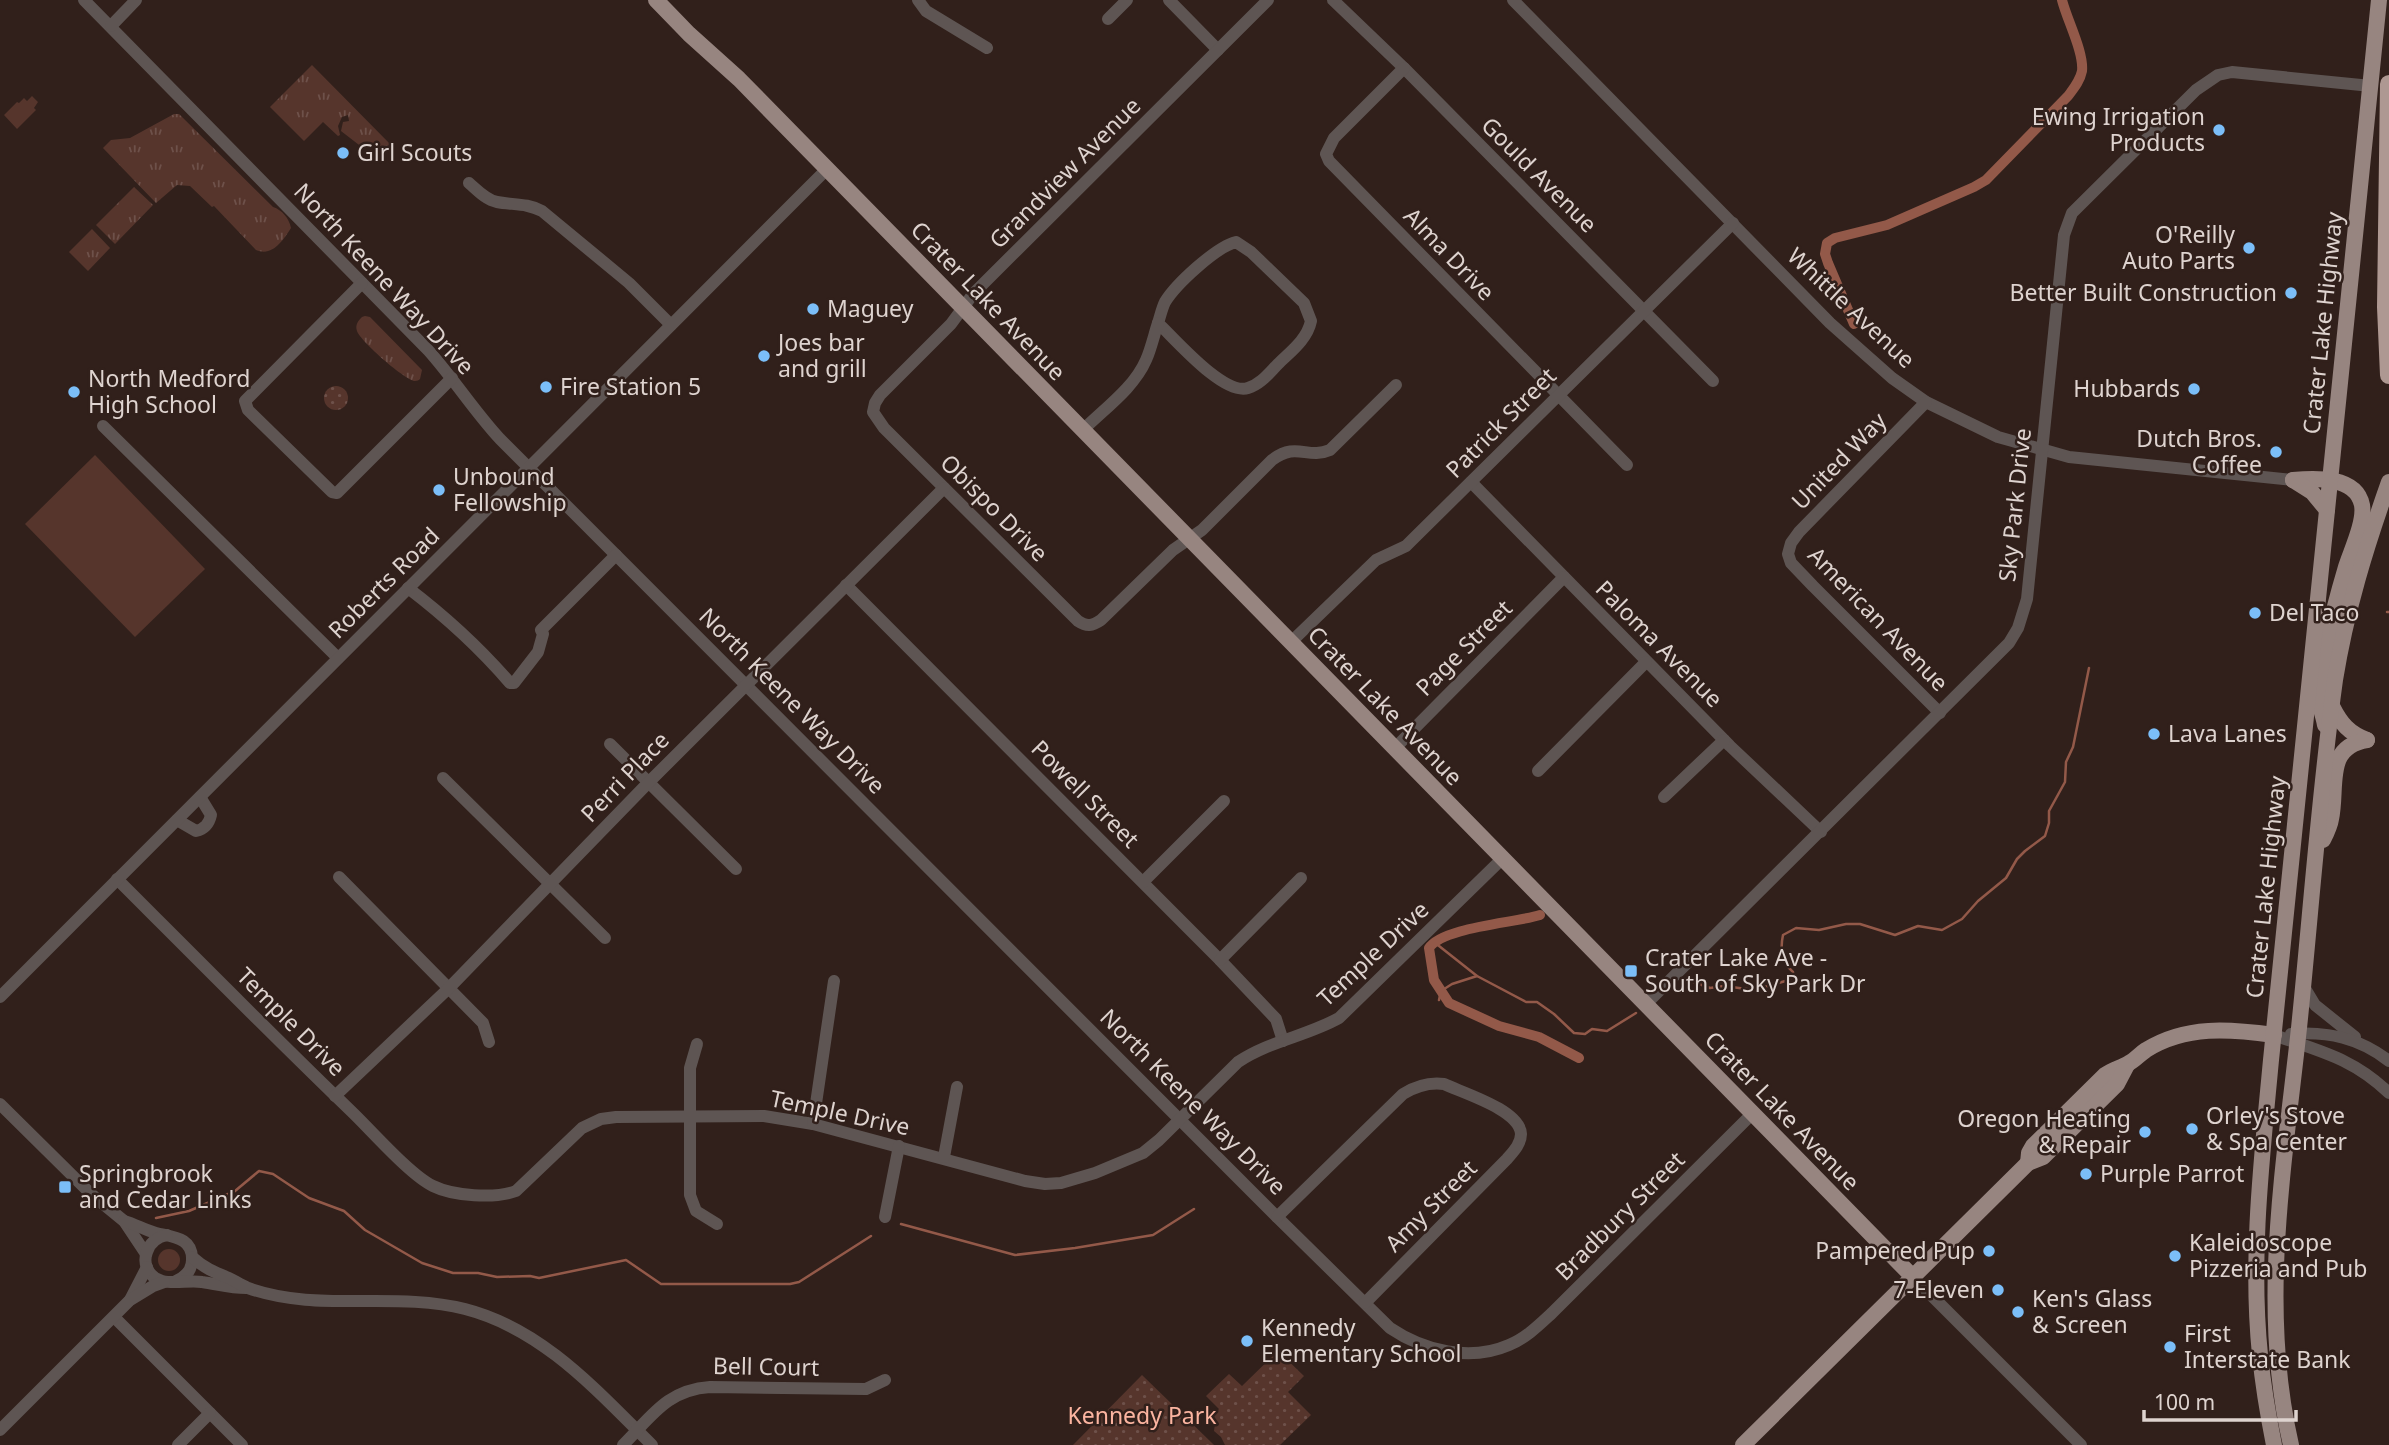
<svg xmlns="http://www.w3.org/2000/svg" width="2389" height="1445" font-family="'Noto Sans',sans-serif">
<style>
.grass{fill:url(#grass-tufts)}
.park{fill:url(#park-dots)}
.garden{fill:#56352c}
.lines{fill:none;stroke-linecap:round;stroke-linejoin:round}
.stream{stroke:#935949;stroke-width:2.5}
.canal{stroke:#935949;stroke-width:10}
.minor{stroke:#5e5553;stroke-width:12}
.major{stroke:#978580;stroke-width:16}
.highway{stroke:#ae9892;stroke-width:18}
.poi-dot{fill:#7bbef8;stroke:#31201b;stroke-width:2.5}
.labels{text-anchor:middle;stroke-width:5;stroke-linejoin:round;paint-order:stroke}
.poi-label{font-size:23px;fill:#ded3cf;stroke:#31201b;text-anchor:start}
.street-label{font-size:23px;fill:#ded3cf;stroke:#31201b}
.park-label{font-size:23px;fill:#fbb4a0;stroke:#31201b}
</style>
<defs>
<pattern id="grass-tufts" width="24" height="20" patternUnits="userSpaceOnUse" patternTransform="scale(1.75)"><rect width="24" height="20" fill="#56352c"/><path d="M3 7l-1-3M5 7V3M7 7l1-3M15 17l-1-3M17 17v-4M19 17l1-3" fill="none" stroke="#6e514a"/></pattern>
<pattern id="park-dots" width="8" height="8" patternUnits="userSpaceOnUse" patternTransform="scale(1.75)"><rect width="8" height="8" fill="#56352c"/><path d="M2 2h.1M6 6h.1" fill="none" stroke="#6e514a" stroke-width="1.8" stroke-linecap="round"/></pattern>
</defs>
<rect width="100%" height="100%" fill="#31201b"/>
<g class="grass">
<polygon points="312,65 390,144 375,160 370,155 376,149 370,142 363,148 341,131 343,122 349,121 348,115 342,117 338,126 340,135 338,136 323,122 304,141 270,107"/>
<path d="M174,114H179L273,207C282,210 289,218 291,228C283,240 273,257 256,250L214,206L212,207L190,186L177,185L156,203L103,148L111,140L130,138Z"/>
<polygon points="134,187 153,205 115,244 96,225"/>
<polygon points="92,229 110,248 88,271 69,252"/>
<path d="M365,316L370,317L422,370L420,379C419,380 417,381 415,381C406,381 360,341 357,331C355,325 358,321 362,317Z"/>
</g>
<g class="park">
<circle cx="336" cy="398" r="12"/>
<polygon points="1278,1351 1304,1376 1288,1392 1311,1415 1280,1445 1225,1445 1221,1437 1214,1431 1215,1424 1210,1418 1219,1409 1206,1396 1229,1374 1242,1386"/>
<polygon points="1142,1375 1213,1444 1214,1445 1073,1445"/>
</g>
<g class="garden">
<polygon points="32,96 38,102 34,108 36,110 17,129 4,115 17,102 19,103 24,98 27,101"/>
<polygon points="95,455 205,569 135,637 25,524"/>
<circle cx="169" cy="1260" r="11"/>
</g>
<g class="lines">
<g class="stream">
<polyline points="2387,612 2389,612"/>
<polyline points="1434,942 1477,976"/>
<path d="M1688,980L1710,988L1724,986L1754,990L1789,980L1793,976V972C1782,963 1780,949 1783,935L1796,928L1819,930L1846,924H1860L1895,935L1918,926L1942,930L1962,919L1978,901L2006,878L2017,859L2025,851L2045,836L2049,823V811L2065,782L2066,762L2073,747L2089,668"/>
<polyline points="1439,1000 1441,991 1452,984 1477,976 1526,1002 1537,1002 1554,1014 1574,1033 1585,1034 1592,1029 1607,1031 1636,1013"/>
<polyline points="156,1218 189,1211 235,1191 259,1171 273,1174 309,1198 344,1211 365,1230 422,1263 453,1273 478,1273 497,1277 530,1276 539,1278 626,1260 661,1284 790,1284 799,1282 871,1236"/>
<polyline points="901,1224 1015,1255 1075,1248 1153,1235 1194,1209"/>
</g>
<g class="canal">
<path d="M1854,324L1828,263L1825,254L1827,243L1835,238L1887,225L1974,187L1986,180L2068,96C2074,88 2080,81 2082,71C2084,52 2067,20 2062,0"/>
<path d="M1540,915C1515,923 1443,927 1429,948L1434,980L1449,1003L1499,1026L1539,1037L1579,1058"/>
</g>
<g class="minor">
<path d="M84,0L428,350C454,379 474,411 500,439L1277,1217L1390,1328C1424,1351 1470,1362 1509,1345C1526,1338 1539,1325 1552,1313L1753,1113"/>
<polyline points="918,0 926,11 987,48"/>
<polyline points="1169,0 1218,50"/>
<path d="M1268,0L973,294L951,324L880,395L875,403L873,412L884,428L1078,621C1087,627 1092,626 1101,620L1173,550L1202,530L1272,460C1297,441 1307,460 1330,450L1396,385"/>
<polyline points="1333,0 1404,68 1713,381"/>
<polyline points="1513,0 1830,323 1892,378 1926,402 1998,437 2069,457 2293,480"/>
<polyline points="1108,19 1127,0"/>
<polyline points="111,26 136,0"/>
<polyline points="1404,68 1334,138 1326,154 1329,161 1627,465"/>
<path d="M469,183C477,190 486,200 497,202C513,205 527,203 542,211L629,283L671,325"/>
<path d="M1236,242L1251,252L1304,303L1311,321C1307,340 1290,352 1278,364C1269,373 1261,384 1248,388C1224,396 1176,340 1158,323C1160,317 1162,308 1165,302C1176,284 1216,247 1236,242Z"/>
<polyline points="362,283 245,401 248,410 332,492 337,493 452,378"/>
<polyline points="1926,402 1799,532 1791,543 1788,554 1791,563 1813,586 1940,713"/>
<polyline points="103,426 338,658"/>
<path d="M1083,430C1104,409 1134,388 1146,360C1151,349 1154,335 1158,323"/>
<polyline points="1471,482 1730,746 1821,832"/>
<polyline points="846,585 1220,960 1276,1019 1283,1041"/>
<path d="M408,588C446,617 479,647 510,683H514L538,652L543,634L541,630L616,555"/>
<polyline points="1291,642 1376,560 1406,546 1412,540 1733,223"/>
<polyline points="610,744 736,869"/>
<polyline points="1395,748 1564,577"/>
<polyline points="1538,771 1646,662"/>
<polyline points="443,778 605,938"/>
<polyline points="1664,797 1724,740"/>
<path d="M177,820L196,831C205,829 209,824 211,815L200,797"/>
<polyline points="339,877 483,1023 489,1042"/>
<path d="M117,879C195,957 272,1035 351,1111C371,1130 410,1175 433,1186C453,1196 495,1199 516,1191L582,1128L601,1119L616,1117L764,1116L813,1124L1025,1181L1045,1184L1061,1183L1095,1173L1143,1153L1159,1140L1238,1062C1269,1041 1307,1036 1339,1018L1503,858"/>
<polyline points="1143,882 1224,801"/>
<polyline points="1220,960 1301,878"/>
<polyline points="2303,985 2315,1005 2355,1037"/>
<polyline points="0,997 827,169"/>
<polyline points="1646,1004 2009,643 2018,628 2027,599 2064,235 2072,213 2196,90 2218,75 2232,72 2371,86"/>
<path d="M2291,1034C2328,1031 2360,1038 2389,1061"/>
<path d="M2274,1035C2319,1051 2353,1058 2389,1093"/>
<polyline points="697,1044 690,1068 690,1195 696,1211 717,1224"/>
<polyline points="335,1096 449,988 648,783 944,488"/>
<polyline points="0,1104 91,1194 124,1221 146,1254"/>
<polyline points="813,1124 834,981"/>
<polyline points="944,1157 957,1087"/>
<polyline points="885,1217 899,1146"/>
<path d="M1277,1217L1403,1094C1416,1086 1429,1082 1444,1084C1463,1093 1520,1110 1521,1134C1521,1144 1513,1152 1507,1159L1365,1303"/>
<path d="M124,1221C135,1224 145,1230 156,1233C172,1237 193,1237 192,1260C192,1270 185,1277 176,1281"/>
<path d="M167,1235C158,1237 150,1242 147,1252C145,1257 145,1263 147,1268C156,1290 184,1279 202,1282C217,1284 230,1288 246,1288"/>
<path d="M192,1257C204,1268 214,1272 229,1278C235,1281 241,1285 248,1288C317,1313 394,1291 465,1309C543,1329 597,1391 652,1445"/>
<polyline points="1912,1276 2081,1445"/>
<polyline points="130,1300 147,1267"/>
<polyline points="114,1317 242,1445"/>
<polyline points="0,1430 130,1300 153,1286 164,1282"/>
<polyline points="178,1445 210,1413"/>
<path d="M623,1445C652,1416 667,1390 710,1387L866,1389L885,1380"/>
</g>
<g class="major">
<polyline points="656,0 689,34 739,79 1912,1276"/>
<path d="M2293,480C2316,478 2356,476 2362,505C2365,522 2351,551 2346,567C2335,604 2318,666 2320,704C2321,711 2324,718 2325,725"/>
<polyline points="2293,480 2312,492 2327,510"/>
<path d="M2332,706C2341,724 2349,733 2367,740"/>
<path d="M2323,840C2326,834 2330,826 2331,819C2338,787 2324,747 2367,740"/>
<path d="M2028,1163L2029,1153L2033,1146L2105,1075C2113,1069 2121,1068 2129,1063C2135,1060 2140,1054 2146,1050C2186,1025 2230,1029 2274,1035"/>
<polyline points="1743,1445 2028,1163 2043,1157 2117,1084 2127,1065"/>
<path d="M2274,1445C2268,1415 2263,1385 2260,1355C2250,1257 2262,1157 2271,1060L2379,0"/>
<path d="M2291,1445C2259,1307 2284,1167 2299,1028C2311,912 2319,795 2335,680C2346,611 2366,547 2389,482"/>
</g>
<polyline class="highway" points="2389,84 2386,307 2389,375"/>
</g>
<g class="poi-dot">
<circle cx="2219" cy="130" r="7"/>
<circle cx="343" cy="153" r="7"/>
<circle cx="2249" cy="248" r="7"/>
<circle cx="2291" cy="293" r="7"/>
<circle cx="813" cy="309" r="7"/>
<circle cx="764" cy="356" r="7"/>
<circle cx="546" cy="387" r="7"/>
<circle cx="2194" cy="389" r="7"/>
<circle cx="74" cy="392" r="7"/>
<circle cx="2276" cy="452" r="7"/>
<circle cx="439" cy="490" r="7"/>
<circle cx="2255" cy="613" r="7"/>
<circle cx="2154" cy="734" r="7"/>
<rect x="1624" y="964" width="14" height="14" rx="3.5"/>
<circle cx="2192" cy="1129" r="7"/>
<circle cx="2145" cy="1132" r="7"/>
<circle cx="2086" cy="1174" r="7"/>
<rect x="58" y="1180" width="14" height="14" rx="3.5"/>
<circle cx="1989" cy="1251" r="7"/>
<circle cx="2175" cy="1256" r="7"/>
<circle cx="1998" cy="1290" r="7"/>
<circle cx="2018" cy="1312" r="7"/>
<circle cx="1247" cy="1341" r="7"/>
<circle cx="2170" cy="1347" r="7"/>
</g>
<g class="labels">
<g class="poi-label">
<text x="2205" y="125" text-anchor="end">Ewing Irrigation<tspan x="2205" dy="26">Products</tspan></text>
<text x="357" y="161">Girl Scouts</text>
<text x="2235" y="243" text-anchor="end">O'Reilly<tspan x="2235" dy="26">Auto Parts</tspan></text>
<text x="2277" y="301" text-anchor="end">Better Built Construction</text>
<text x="827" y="317">Maguey</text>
<text x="778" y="351">Joes bar<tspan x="778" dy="26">and grill</tspan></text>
<text x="88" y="387">North Medford<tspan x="88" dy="26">High School</tspan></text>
<text x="560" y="395">Fire Station 5</text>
<text x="2180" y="397" text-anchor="end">Hubbards</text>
<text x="2262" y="447" text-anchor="end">Dutch Bros.<tspan x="2262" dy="26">Coffee</tspan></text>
<text x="453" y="485">Unbound<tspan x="453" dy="26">Fellowship</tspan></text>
<text x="2269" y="621">Del Taco</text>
<text x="2168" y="742">Lava Lanes</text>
<text x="1645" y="966">Crater Lake Ave -<tspan x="1645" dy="26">South of Sky Park Dr</tspan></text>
<text x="2206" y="1124">Orley's Stove<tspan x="2206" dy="26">&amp; Spa Center</tspan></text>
<text x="2131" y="1127" text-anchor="end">Oregon Heating<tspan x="2131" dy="26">&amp; Repair</tspan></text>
<text x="79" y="1182">Springbrook<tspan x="79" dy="26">and Cedar Links</tspan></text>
<text x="2100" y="1182">Purple Parrot</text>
<text x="2189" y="1251">Kaleidoscope<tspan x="2189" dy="26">Pizzeria and Pub</tspan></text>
<text x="1975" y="1259" text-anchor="end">Pampered Pup</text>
<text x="1984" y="1298" text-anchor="end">7-Eleven</text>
<text x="2032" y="1307">Ken's Glass<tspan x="2032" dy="26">&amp; Screen</tspan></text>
<text x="1261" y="1336">Kennedy<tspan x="1261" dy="26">Elementary School</tspan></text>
<text x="2184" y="1342">First<tspan x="2184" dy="26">Interstate Bank</tspan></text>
</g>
<g class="street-label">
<text transform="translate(1065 173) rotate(-45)" y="8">Grandview Avenue</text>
<text transform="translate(1539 175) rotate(45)" y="8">Gould Avenue</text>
<text transform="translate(1449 254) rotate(46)" y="8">Alma Drive</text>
<text transform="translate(384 279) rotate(47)" y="8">North Keene Way Drive</text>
<text transform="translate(988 301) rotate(46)" y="8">Crater Lake Avenue</text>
<text transform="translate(1851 308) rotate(43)" y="8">Whittle Avenue</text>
<text transform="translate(2323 323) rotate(-84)" y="8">Crater Lake Highway</text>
<text transform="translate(1501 423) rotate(-45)" y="8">Patrick Street</text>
<text transform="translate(1839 461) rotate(-46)" y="8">United Way</text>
<text transform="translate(2015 505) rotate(-84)" y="8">Sky Park Drive</text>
<text transform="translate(994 508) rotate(45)" y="8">Obispo Drive</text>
<text transform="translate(384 583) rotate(-45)" y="8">Roberts Road</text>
<text transform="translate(1878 619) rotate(46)" y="8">American Avenue</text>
<text transform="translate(1659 644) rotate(45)" y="8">Paloma Avenue</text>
<text transform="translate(1464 648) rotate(-45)" y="8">Page Street</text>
<text transform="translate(792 701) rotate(45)" y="8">North Keene Way Drive</text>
<text transform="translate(1385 706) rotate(46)" y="8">Crater Lake Avenue</text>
<text transform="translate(625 777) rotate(-46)" y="8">Perri Place</text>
<text transform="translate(1085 794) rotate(45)" y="8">Powell Street</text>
<text transform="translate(2266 887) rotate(-84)" y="8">Crater Lake Highway</text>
<text transform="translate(1373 954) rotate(-43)" y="8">Temple Drive</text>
<text transform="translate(291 1022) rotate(45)" y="8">Temple Drive</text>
<text transform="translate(1193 1102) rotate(45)" y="8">North Keene Way Drive</text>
<text transform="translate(1782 1111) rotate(46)" y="8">Crater Lake Avenue</text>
<text transform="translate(840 1113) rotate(12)" y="8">Temple Drive</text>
<text transform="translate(1431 1206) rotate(-45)" y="8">Amy Street</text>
<text transform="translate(1620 1216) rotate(-45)" y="8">Bradbury Street</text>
<text transform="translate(766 1367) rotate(1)" y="8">Bell Court</text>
</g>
<g class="park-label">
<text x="1142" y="1424">Kennedy Park</text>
</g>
</g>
<path d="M2144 1410v10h152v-10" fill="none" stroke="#ded3cf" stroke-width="3.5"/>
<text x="2154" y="1410" font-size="21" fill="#ded3cf" stroke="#31201b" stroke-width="5" paint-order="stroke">100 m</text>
</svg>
